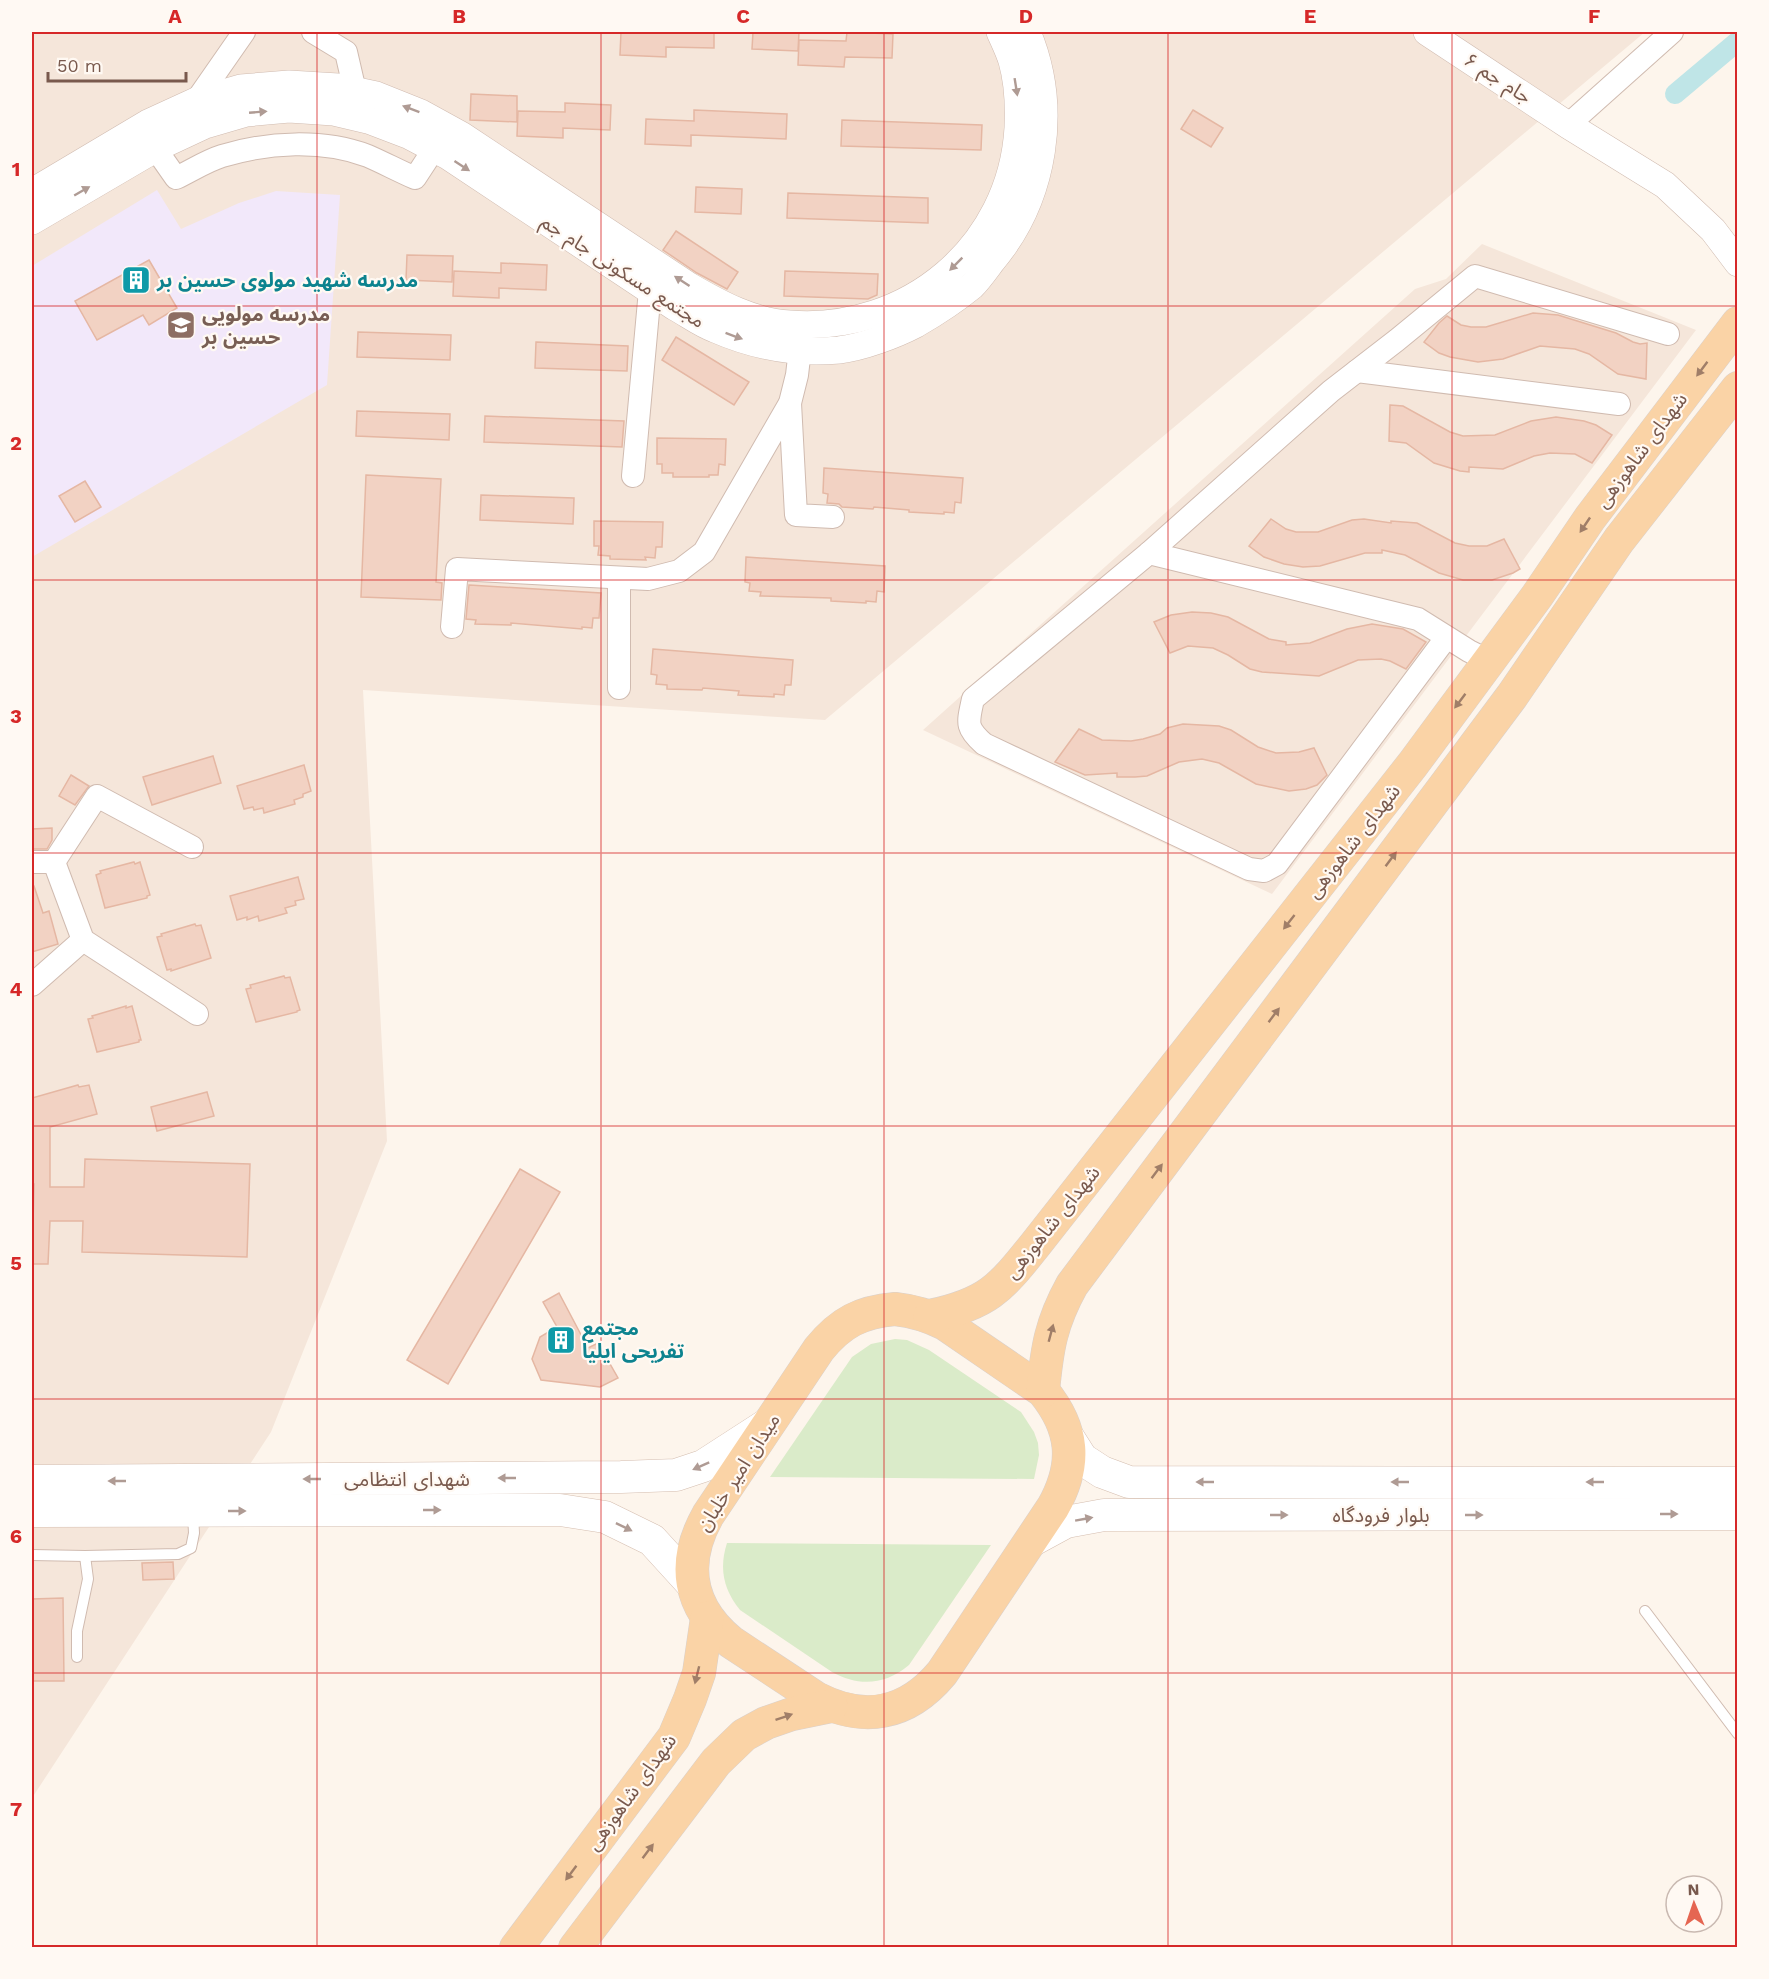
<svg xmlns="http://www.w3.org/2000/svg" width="1769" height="1979" font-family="'Work Sans','Noto Sans Arabic',sans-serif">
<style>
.residential{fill:#f5e6da}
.education{fill:#f2e8fa}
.green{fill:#daebc9}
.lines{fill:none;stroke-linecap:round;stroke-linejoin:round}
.canal{stroke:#bfe5e7;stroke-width:20}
.building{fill:#f2d2c3;stroke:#e5b7a3;stroke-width:1.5}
.service-casing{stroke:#d0bbb0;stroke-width:12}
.minor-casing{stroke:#d0bbb0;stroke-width:24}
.tertiary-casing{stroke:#d0bbb0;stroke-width:28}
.secondary-casing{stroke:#d5beb0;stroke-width:33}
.primary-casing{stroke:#d9d1cd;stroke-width:34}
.service{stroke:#fff;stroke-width:10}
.minor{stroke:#fff;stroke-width:22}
.tertiary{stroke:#fff;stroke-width:27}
.secondary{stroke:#fff;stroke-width:32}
.primary{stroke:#fad3a6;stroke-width:33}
.oneway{fill:#af9b94}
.oneway2{fill:#a07e68}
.grid{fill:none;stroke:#d62828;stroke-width:1.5;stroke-opacity:0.55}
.labels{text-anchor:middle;stroke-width:4.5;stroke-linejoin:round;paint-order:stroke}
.street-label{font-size:20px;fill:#79594d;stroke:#fff9f3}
.culture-label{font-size:20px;font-weight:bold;fill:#0d838f;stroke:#fff9f3;text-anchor:start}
.education-label{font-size:20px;font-weight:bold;fill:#785e54;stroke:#fff9f3;text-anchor:start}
.neatline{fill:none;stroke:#d62828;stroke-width:2}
.grid-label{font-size:20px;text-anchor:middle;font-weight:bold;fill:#d62828}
</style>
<rect width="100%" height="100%" fill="#fdf5ec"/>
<g class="residential">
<polygon points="32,32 1645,32 825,720 363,690 387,1141 271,1432 32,1798"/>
<polygon points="1482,244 1696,330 1272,894 923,730 1415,289 1446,279"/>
</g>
<polygon class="education" points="157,190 181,229 239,203 276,191 340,195 327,385 32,557 32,266"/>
<g class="green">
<polygon points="895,1339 907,1340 929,1350 1021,1412 1034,1432 1038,1443 1039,1455 1034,1479 770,1477 852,1357 871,1344"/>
<path d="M727,1543L991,1545L909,1665C885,1685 859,1687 832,1672L740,1610C723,1589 719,1568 727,1543Z"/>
</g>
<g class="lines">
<polyline class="canal" points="1675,94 1738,41"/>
</g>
<g class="building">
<polygon points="621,32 714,32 714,48 666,47 666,57 620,55"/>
<polygon points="753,32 799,32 798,51 752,49"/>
<polygon points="847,32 893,34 892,58 845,57 844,67 798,65 799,40 846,41"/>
<polygon points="471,94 517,96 517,122 470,120"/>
<polygon points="565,103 611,105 610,130 563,128 563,138 517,136 518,111 565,112"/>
<polygon points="694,110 787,114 786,139 691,135 691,146 645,144 646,119 694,121"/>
<polygon points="1193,110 1223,128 1211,147 1181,129"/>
<polygon points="842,120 982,125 981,150 841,146"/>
<polygon points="696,187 742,189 741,214 695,212"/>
<polygon points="788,193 928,198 928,223 787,218"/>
<polygon points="676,231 738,272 727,289 697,273 663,250"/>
<polygon points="407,255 453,256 452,282 406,280"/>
<polygon points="149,260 177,308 149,325 143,315 97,340 75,301"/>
<polygon points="501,263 547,265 546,290 499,288 499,298 453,296 454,271 501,273"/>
<polygon points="785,271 878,274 877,295 868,299 784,296"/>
<polygon points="1533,313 1558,315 1616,333 1633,342 1640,344 1647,343 1646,379 1618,374 1589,354 1575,349 1540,346 1503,359 1478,362 1450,357 1439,353 1424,342 1439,323 1447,316 1461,325 1471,327 1486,327"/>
<polygon points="358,332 451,335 450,360 357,357"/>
<polygon points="676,337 749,382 734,405 662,360"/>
<polygon points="536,342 628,346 627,371 535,368"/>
<polygon points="1390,405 1403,406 1450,432 1463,436 1495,435 1531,421 1556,417 1584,421 1596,425 1612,435 1592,463 1575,454 1550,453 1534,456 1503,469 1469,467 1469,472 1460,471 1434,463 1406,443 1389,441"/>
<polygon points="357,411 450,414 449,440 356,436"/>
<polygon points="485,416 624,421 622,447 484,442"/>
<polygon points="657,438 726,439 725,465 719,464 718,475 709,475 709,477 673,477 673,473 662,473 662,464 657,464"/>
<polygon points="824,468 963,478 961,503 955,502 954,513 944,512 944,514 909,512 909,510 874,507 873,509 842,507 839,504 827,503 828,494 823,493"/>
<polygon points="366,475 441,479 436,582 442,583 441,600 361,597"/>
<polygon points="85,481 101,507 75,522 59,496"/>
<polygon points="481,495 574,498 573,524 480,520"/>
<polygon points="1271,519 1286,529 1296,532 1318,532 1352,520 1364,519 1391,523 1391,521 1417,523 1455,543 1469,546 1487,546 1504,539 1520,569 1513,573 1492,580 1463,580 1439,573 1405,555 1382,550 1382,553 1365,553 1320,566 1303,567 1284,564 1264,557 1249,546"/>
<polygon points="594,521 663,522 662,547 656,547 655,558 645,557 646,560 610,559 610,556 598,555 599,546 594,546"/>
<polygon points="746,557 885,566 884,592 877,591 876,602 866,601 866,603 831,601 831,598 760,596 761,592 749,591 750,583 745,582"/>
<polygon points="469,585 601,593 599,618 593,618 592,628 582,627 582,629 511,623 511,625 475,624 476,620 466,619"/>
<polygon points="1192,612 1211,613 1228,617 1269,639 1286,642 1286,645 1310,643 1347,629 1372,624 1403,629 1426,642 1406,669 1390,661 1381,659 1358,660 1319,676 1262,672 1250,669 1228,655 1213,648 1188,646 1170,653 1154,622 1171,615"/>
<polygon points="653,649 793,660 791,685 785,685 784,695 774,694 774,697 738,695 739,691 703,688 702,690 667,689 667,685 656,684 657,675 651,674"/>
<polygon points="1183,724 1219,726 1231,730 1258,747 1276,753 1299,752 1314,748 1327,775 1317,785 1306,789 1289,791 1256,784 1219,763 1202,759 1179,762 1147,776 1135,777 1117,777 1117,773 1085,775 1055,762 1079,729 1102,740 1131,741 1143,739 1160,734 1167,728"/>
<polygon points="213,756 221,783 152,805 143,777"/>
<polygon points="304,765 311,791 303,794 303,797 294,800 295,804 264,813 263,808 254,810 253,807 244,809 237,786"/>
<polygon points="71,775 89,786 75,805 59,796"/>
<polygon points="52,828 52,840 47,849 32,849 32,829"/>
<polygon points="134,862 135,864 140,862 150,895 147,896 147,898 105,908 96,875 101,873 100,871"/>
<polygon points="298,877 304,899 295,901 296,905 285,908 287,913 259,921 258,916 247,920 247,917 237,920 230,896"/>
<polygon points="32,886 34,886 43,913 49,911 58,944 32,952"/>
<polygon points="195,924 196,926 201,925 211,958 171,971 171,969 167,970 157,937 162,936 161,934"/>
<polygon points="284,976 285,978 290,977 300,1010 297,1011 297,1012 256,1022 246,989 251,988 250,985"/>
<polygon points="126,1006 126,1008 132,1006 141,1040 139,1040 139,1042 97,1052 88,1019 93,1018 92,1016"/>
<polygon points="78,1085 79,1087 89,1085 97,1114 50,1127 50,1187 84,1187 85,1159 250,1164 247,1257 82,1252 83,1221 50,1221 48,1264 32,1264 34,1184 32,1184 32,1098"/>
<polygon points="207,1092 214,1116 157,1131 151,1107"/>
<polygon points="520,1169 560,1192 448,1384 407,1360"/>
<polygon points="559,1293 588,1348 598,1343 618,1378 600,1387 541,1380 532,1359 540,1337 557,1327 543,1302"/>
<polygon points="173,1562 174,1579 143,1580 142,1563"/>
<polygon points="63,1598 64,1681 32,1681 32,1599"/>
</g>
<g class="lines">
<g class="service-casing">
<g id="service">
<polyline points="32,1555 85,1556 178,1554 191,1548 194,1533 193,1514"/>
<polyline points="1645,1611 1738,1734"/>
<polyline points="77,1657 77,1631 88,1579 85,1556"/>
</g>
</g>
<g class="minor-casing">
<g id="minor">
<polyline points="313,32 346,52 355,91"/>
<polyline points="196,101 244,32"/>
<polyline points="1568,125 1672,32"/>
<path d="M155,148L176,178C191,171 206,161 222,156C268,142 323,139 368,156C384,163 399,171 415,178L434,149"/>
<polyline points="1357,371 1619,404"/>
<polyline points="790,403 796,515 833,517"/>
<polyline points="633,476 650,290"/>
<polyline points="1149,553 1418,619 1469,651 1489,661"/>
<polyline points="452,627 457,569 648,579 679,571 704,552 790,403 797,375 800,349"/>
<path d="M1446,638L1277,864L1264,871L1249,869L984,744C965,727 968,723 973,699L1149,553L1331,391L1397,340L1475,276L1668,334"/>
<polyline points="619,688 619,579"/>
<polyline points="32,862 54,862"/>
<polyline points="54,862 83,940 197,1014"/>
<polyline points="54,862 97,796 192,847"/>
<polyline points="32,985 83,940"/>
</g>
</g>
<g class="tertiary-casing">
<g id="tertiary">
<polyline points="1427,32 1568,125 1665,185 1713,230 1738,263"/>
<path d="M32,192L148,123L196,101L241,88L289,84L338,87L376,95L421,113L461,135L689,286C720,304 753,322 790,324C908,333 1011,247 1018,128C1019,106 1018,82 1012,61C1009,51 1004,41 1000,32"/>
<path d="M32,221L160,146L205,125L246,113L289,109L334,112L368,120L410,136L448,156L675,307C688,314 701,324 715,329C754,346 797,354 839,350C863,347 895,335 916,324C935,313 955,300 972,286C979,279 986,269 992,261C1045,198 1059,108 1027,32"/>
</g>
</g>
<g class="secondary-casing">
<g id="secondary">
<polyline points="1068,1437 1082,1459 1102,1472 1129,1482 1738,1483"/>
<polyline points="32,1481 621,1477 676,1475 703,1466 768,1424"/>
<polyline points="32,1511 560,1510 605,1517 652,1540 693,1585"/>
<polyline points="1031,1541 1066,1522 1104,1515 1738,1514"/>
</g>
</g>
<g class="primary-casing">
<g id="primary">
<path d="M895,1309C913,1311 928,1315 945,1324L1043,1391C1074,1429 1077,1464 1053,1507L942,1673C907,1715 864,1723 816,1698L731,1642C688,1607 681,1563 708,1515L819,1349C841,1322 861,1312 895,1309Z"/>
<path d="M930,1316C987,1304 1000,1289 1035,1245L1413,764L1537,596L1590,518L1738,323"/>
<path d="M1043,1391C1047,1348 1051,1323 1072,1285L1512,696L1619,540L1738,388"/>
<polyline points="516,1948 674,1737 690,1699 699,1673 707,1618"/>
<polyline points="575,1948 716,1762 744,1735 766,1723 792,1714 831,1706"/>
</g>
</g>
<use href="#service" class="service"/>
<use href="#minor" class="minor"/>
<use href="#tertiary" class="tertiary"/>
<use href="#secondary" class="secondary"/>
<use href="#primary" class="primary"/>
</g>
<defs><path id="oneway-solid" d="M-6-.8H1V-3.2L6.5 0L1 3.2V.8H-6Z" transform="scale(1.5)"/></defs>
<g class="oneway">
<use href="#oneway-solid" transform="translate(1016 87) rotate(81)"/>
<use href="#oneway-solid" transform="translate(411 109) rotate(-159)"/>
<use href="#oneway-solid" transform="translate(258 112) rotate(-5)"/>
<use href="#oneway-solid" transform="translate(462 166) rotate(33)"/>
<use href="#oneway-solid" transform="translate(82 191) rotate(-30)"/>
<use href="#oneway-solid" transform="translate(956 264) rotate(135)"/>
<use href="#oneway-solid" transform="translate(682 281) rotate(-147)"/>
<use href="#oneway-solid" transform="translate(734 336) rotate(20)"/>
<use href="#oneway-solid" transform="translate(701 1466) rotate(156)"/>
<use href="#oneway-solid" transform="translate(507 1478) rotate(180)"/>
<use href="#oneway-solid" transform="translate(312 1479) rotate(180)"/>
<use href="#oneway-solid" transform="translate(117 1481) rotate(180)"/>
<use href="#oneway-solid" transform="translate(1205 1482) rotate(-180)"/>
<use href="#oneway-solid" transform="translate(1400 1482) rotate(-180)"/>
<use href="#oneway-solid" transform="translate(1595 1482) rotate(-180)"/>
<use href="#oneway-solid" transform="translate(432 1510)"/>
<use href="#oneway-solid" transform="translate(237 1511)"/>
<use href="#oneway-solid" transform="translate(1669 1514)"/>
<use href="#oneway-solid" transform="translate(1279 1515)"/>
<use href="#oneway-solid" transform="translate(1474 1515)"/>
<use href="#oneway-solid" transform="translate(1084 1519) rotate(-10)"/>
<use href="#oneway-solid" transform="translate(624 1527) rotate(26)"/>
</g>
<g class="oneway2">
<use href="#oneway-solid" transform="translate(1702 369) rotate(127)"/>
<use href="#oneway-solid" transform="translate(1585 525) rotate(124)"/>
<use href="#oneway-solid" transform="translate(1460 701) rotate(127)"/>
<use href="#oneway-solid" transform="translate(1391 859) rotate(-53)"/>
<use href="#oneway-solid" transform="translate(1289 922) rotate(128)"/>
<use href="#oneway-solid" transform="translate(1274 1015) rotate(-53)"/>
<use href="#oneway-solid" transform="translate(1157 1171) rotate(-53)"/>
<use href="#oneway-solid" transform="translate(1051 1333) rotate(-75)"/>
<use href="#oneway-solid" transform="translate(697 1675) rotate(104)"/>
<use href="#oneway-solid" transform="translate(784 1717) rotate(-19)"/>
<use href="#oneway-solid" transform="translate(648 1851) rotate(-53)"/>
<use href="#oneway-solid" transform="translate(571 1873) rotate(127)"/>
</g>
<path class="grid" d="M317,32V1948M601,32V1948M884,32V1948M1168,32V1948M1452,32V1948M32,306H1738M32,580H1738M32,853H1738M32,1126H1738M32,1399H1738M32,1673H1738"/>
<defs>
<g id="building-square" transform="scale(1.5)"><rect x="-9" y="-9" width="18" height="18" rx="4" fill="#0f9aa8" stroke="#fff9f3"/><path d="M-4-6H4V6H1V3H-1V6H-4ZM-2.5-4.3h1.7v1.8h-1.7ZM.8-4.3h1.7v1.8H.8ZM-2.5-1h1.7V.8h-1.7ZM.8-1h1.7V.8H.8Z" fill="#fff"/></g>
<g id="school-square" transform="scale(1.5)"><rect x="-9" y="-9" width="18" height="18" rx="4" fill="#8d6e63" stroke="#fff9f3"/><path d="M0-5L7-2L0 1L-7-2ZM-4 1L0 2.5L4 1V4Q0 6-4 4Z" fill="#fff"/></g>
</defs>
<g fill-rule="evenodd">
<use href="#building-square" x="136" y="280"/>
<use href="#school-square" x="181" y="325"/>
<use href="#building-square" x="561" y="1340"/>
</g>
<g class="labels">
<g class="street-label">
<text transform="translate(1498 78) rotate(33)" y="7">جام جم ۶</text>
<text transform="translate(623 271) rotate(33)" y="7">مجتمع مسکونی جام جم</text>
<text transform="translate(1641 450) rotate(-53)" y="7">شهدای شاهوزهی</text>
<text transform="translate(1353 841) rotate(-52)" y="7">شهدای شاهوزهی</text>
<text transform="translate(1052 1222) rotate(-51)" y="7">شهدای شاهوزهی</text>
<text transform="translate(738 1472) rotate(-57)" y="7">میدان امیر خلبان</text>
<text x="407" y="1486">شهدای انتظامی</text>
<text x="1381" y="1522">بلوار فرودگاه</text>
<text transform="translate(631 1792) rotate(-54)" y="7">شهدای شاهوزهی</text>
</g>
<g class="culture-label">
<text x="157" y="287">مدرسه شهید مولوی حسین بر</text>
<text x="582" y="1335">مجتمع<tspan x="582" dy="23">تفریحی ایلیا</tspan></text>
</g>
<g class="education-label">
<text x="202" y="321">مدرسه مولویی<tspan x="202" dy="23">حسین بر</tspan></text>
</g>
</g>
<rect width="1769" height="1979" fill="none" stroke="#fff9f3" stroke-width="66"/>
<g transform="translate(1694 1904) rotate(358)"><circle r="28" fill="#fff9f3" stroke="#c9b9b1" stroke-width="1.5"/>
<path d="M0-4.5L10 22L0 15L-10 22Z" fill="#e56652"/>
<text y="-9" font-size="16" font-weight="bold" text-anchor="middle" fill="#79594d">N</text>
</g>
<path d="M48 72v9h138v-9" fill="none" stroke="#79594d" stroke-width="3"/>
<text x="57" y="72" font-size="18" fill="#79594d" stroke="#fff9f3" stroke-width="4.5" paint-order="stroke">50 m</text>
<rect x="33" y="33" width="1703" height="1913" class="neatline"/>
<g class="grid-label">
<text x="175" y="23">A</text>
<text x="459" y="23">B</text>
<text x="743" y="23">C</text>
<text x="1026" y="23">D</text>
<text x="1310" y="23">E</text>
<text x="1594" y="23">F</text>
<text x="16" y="176">1</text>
<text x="16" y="450">2</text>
<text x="16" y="723">3</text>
<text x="16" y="996">4</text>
<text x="16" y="1270">5</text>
<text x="16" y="1543">6</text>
<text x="16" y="1816">7</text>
</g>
</svg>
